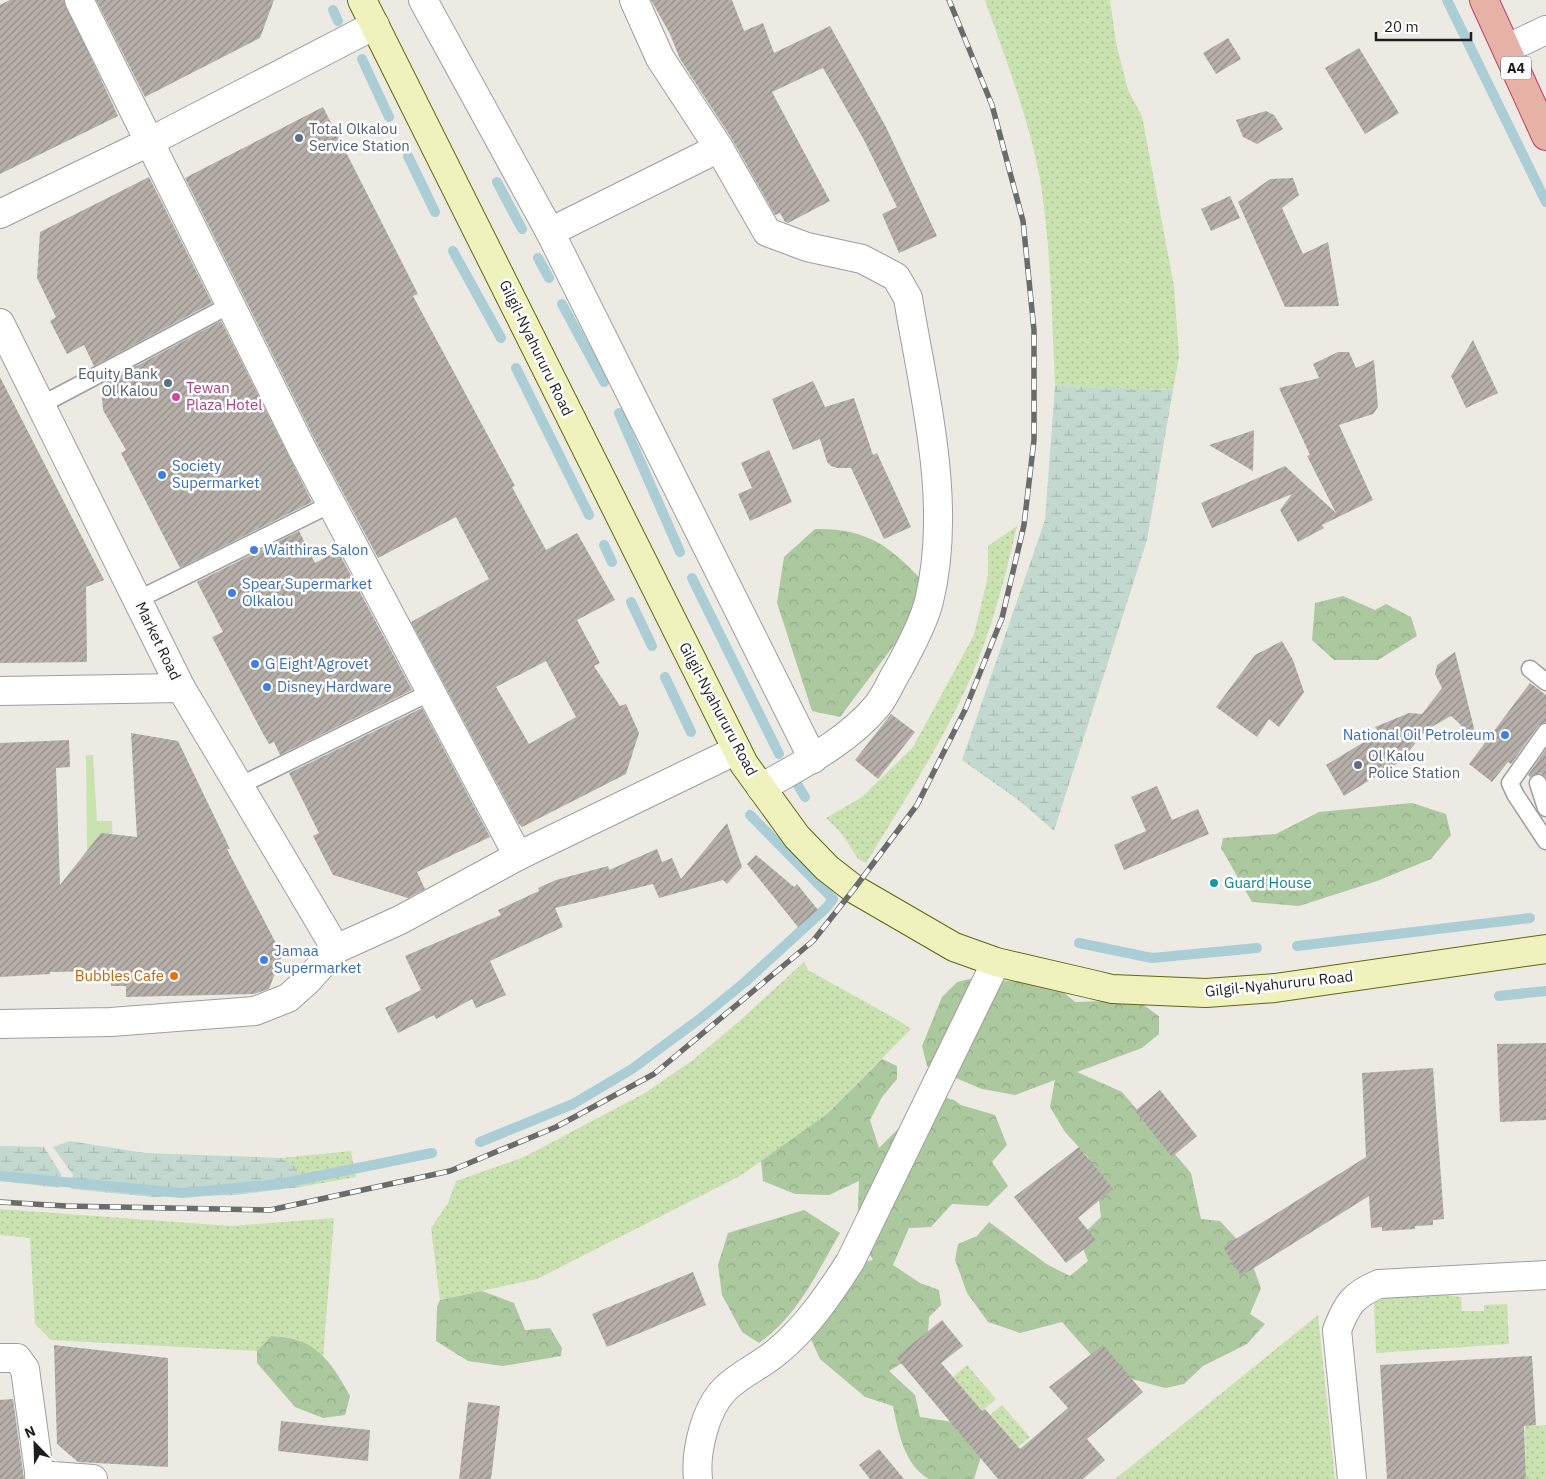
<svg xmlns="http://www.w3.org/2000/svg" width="1546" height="1479" font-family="'IBM Plex Sans',sans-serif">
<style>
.grass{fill:url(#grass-dots)}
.forest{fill:url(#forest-crowns)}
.wetland{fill:url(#wetland-marsh)}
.garden{fill:#c9e2b0}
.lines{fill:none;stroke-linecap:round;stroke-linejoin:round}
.stream{stroke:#aacdd6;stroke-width:10}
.building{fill:url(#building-hatch);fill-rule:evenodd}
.service-casing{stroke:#9e9e9e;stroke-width:19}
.minor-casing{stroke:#9e9e9e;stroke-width:30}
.secondary-casing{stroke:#606711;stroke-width:30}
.trunk-casing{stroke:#c4396b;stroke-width:30}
.service{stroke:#fff;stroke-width:16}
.minor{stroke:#fff;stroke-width:28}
.secondary{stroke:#f0f2be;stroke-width:28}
.trunk{stroke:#e6b2a5;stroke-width:28}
.rail-casing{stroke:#6b6b6b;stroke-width:5.5}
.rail{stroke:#fff;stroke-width:4;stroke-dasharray:11;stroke-linecap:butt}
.service-dot{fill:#5c6f8a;stroke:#fff;stroke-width:2}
.hotel-dot{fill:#d1479c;stroke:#fff;stroke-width:2}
.shop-dot{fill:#3f7fe0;stroke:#fff;stroke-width:2}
.culture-dot{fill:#0f9aa8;stroke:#fff;stroke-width:2}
.food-dot{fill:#e8710a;stroke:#fff;stroke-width:2}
.labels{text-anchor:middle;stroke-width:5;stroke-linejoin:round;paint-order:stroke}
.shield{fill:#fff;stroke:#616161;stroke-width:1}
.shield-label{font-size:14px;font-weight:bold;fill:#1d1d1d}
.service-label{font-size:15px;fill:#4e5e75;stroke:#fff;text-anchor:start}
.street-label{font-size:15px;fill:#1d1d1d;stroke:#fff}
.hotel-label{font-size:15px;fill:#b23c85;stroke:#fff;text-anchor:start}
.shop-label{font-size:15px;fill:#366cbe;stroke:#fff;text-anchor:start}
.culture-label{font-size:15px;fill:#0d838f;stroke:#fff;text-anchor:start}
.food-label{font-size:15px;fill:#c56008;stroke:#fff;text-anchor:end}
</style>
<defs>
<pattern id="grass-dots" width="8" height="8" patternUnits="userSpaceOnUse" patternTransform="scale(1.25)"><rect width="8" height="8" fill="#c9e2b0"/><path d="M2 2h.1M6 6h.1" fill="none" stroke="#acc197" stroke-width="1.8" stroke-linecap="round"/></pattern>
<pattern id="forest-crowns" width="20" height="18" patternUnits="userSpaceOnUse" patternTransform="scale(1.25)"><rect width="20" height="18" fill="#abc89e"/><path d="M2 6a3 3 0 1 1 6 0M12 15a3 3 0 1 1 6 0" fill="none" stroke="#93ab88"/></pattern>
<pattern id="wetland-marsh" width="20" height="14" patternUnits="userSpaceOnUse" patternTransform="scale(1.25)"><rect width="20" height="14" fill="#c3d9cf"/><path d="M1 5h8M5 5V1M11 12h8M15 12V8" fill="none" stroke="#a7bab1"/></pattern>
<pattern id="building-hatch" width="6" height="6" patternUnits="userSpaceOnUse" patternTransform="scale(1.25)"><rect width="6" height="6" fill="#b6afaa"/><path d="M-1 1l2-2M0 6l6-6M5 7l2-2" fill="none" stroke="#938e8a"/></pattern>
</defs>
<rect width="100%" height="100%" fill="#edeae4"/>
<g class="grass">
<path d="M985,0H1110L1116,43L1128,90L1142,116L1174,286L1179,357L1173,390L1055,386C1052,319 1051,251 1041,185C1030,121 1006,61 985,0Z"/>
<path d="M1017,526C1005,579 991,632 969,682C941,745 902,804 866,863L858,859L842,834L826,818L862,797L913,747L974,635L988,576V546Z"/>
<polygon points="804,962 808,970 896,1019 911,1029 827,1114 740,1176 537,1279 440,1300 431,1228 448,1203 456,1181 524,1157 645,1093 693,1060 736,1024"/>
<polygon points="351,1151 356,1177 300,1187 297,1167 281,1158"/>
<path d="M0,1209L231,1226L334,1218L323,1358C303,1340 298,1337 271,1336L257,1351L51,1340L35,1324L30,1238L0,1235Z"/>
<polygon points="1417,1292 1461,1297 1462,1311 1484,1311 1484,1305 1507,1304 1509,1344 1376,1353 1374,1303 1394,1294"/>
<polygon points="1318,1315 1335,1479 1115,1479 1129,1468"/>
<polygon points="967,1365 996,1399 982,1411 953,1377"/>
<polygon points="1002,1405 1030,1437 1018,1447 990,1415"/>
<polygon points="1546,1425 1546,1479 1526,1479 1525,1426"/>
</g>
<g class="forest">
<path d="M815,529C865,528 887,544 921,579L910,624L840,717L812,711L777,603L784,557Z"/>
<polygon points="1343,596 1375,610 1386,604 1411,617 1417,636 1378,660 1334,660 1312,640 1315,603"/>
<polygon points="1412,803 1446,814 1451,835 1431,859 1377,881 1299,906 1252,902 1221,848 1223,838 1276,834 1319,812"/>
<polygon points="974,978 1055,985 1075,1002 1136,1000 1159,1016 1159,1034 1142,1048 1077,1072 1122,1092 1191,1173 1201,1219 1220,1221 1247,1250 1261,1288 1250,1314 1265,1324 1247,1344 1203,1366 1184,1384 1165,1388 1106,1372 1062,1322 1020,1333 988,1322 967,1293 955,1260 958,1244 977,1236 989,1222 1048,1265 1070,1276 1088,1261 1079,1238 1101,1217 1097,1183 1088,1157 1065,1132 1050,1107 1055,1080 1015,1095 982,1089 927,1066 922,1046 942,997 957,982"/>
<path d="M882,1059L897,1066V1079L882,1097L870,1120L879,1148L907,1120L939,1096L954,1100L961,1105L995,1115L1007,1145L992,1162L1008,1186L988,1206L952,1204L931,1227L909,1228L893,1265L920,1283L939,1290L941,1305L929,1317L927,1348L889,1371L915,1395L920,1417L966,1424L985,1444L974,1479H929C904,1465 898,1431 893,1406L865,1397L820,1359L809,1335L835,1268L873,1260L857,1231L859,1181L829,1195L795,1194L763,1181L761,1161L827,1114Z"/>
<path d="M804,1210L840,1233C817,1272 798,1316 759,1343L742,1332L722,1295L718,1265L728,1233Z"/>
<polygon points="482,1291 514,1303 525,1330 550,1328 562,1348 561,1356 503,1366 468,1361 436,1341 437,1307 440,1300"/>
<path d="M271,1336C315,1337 330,1360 350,1396L345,1415L323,1418L295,1407L257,1363V1351Z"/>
</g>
<g class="wetland">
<polygon points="1055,386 1173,390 1147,540 1054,831 1021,802 962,760 1045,520"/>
<polygon points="70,1141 145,1153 281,1158 297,1167 300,1187 236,1195 152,1197 71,1189 73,1175 53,1147"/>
<polygon points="0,1146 44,1147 61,1174 59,1188 0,1181"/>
</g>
<polygon class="garden" points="86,755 93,755 97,821 112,821 113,854 87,851"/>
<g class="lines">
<g class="stream">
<polyline points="1447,0 1546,202"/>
<polyline points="333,10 338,21"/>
<polyline points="362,59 389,117"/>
<polyline points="408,156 435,212"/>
<polyline points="497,182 522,229"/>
<polyline points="453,251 501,338"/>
<polyline points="538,258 549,278"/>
<polyline points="562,304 604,382"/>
<polyline points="516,368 589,515"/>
<polyline points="619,413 680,552"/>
<polyline points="604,545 612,562"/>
<polyline points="692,578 779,754"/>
<polyline points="631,602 652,646"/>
<polyline points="665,677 691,732"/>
<polyline points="797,784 805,797"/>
<polyline points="1079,943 1152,958 1257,948"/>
<polyline points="1297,946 1530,918"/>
<polyline points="1499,996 1546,991"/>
<polyline points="480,1142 573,1104 632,1069 701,1018 745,982 826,908 833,899 750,815"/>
<polyline points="0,1176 182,1193 279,1184 432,1153"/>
</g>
</g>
<g class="building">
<polygon points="10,0 64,0 118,116 0,174 0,5"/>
<polygon points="96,0 274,0 260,38 145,97"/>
<polygon points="651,0 732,0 744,31 763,23 774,53 830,26 886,127 937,236 899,253 882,214 897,207 864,140 823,68 772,92 830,201 788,223 785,222 780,213 775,215 732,139 680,59 670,34"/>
<polygon points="1228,38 1241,59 1216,74 1203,53"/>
<polygon points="1359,48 1399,113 1365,134 1325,68"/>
<path d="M323,107L418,294L413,296L515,486L512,487L546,550L577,533L615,600L577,620L600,663L594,666L620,706L626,704L639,733L626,774L522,827L518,823L411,622L489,579L456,517L378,558L316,442L185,178ZM546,661L576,717L529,744L496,687Z"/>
<polygon points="1266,111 1274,115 1283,129 1257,144 1243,137 1236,120"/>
<polygon points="149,177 212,303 94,366 84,345 67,354 50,321 56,317 37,278 40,232"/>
<polygon points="1293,178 1299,195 1282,208 1303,254 1328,242 1339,306 1285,307 1238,202 1270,179"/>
<polygon points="1230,196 1240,218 1211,231 1201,209"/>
<polygon points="221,321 312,502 180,568 121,453 126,450 103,410 101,385"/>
<polygon points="1473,340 1498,393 1466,408 1451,376"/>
<polygon points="1338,352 1349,352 1356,368 1374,360 1378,407 1373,414 1339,425 1373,500 1322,525 1324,528 1298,542 1280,510 1292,494 1212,528 1201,503 1285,466 1336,513 1307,456 1310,455 1279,388 1319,378 1313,364"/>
<polygon points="0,377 104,580 86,587 87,662 0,663"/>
<polygon points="813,381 825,407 854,398 873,455 877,453 911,527 884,539 851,468 837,468 831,466 827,462 820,439 793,450 772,399"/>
<polygon points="1254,430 1253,471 1209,445 1237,436"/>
<polygon points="769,450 792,502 750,521 738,494 752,488 741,463"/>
<polygon points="299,531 315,563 338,551 412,690 280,755 274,742 269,744 262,732 212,637 223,632 197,582"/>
<polygon points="1282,641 1293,660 1304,692 1279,727 1269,719 1257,737 1216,707 1255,655"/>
<polygon points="1455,652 1476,736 1468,729 1464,731 1460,724 1451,716 1426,730 1401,761 1344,796 1326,765 1379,733 1375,727 1409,713 1422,714 1442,688 1435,674 1437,665"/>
<polygon points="1530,683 1546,695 1546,722 1538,726 1511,764 1508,762 1492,782 1469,764"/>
<polygon points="422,708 490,837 417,872 425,889 408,898 333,875 313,836 319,833 289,773"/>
<polygon points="891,714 915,732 878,779 855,760"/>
<polygon points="131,733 178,741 230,849 227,849 282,955 269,989 254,994 126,997 126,986 111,986 111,971 50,972 50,974 0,977 0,743 69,740 70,767 56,768 60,885 101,833 137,837"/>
<polygon points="1546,749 1546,777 1540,773 1530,777 1528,775"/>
<polygon points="1157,786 1172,820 1198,809 1209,834 1124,870 1114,845 1146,831 1131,797"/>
<polygon points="727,823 742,867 727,884 723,880 659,898 653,884 555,908 563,927 490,961 506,995 476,1008 472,999 436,1019 434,1015 398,1033 385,1008 421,990 405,956 501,915 498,910 539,891 538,888 556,880 608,866 609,870 657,849 662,862 672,858 681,879"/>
<polygon points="756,855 794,887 797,884 818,910 798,927 747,864"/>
<polygon points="1546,1043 1546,1120 1500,1122 1497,1044"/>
<polygon points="1433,1068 1444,1219 1433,1220 1433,1225 1415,1226 1415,1229 1382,1231 1382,1227 1371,1228 1369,1196 1241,1276 1223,1247 1366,1157 1362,1073"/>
<polygon points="1160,1090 1197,1136 1172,1157 1135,1111"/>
<polygon points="1079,1147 1113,1189 1078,1218 1096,1240 1066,1263 1014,1197"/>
<polygon points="693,1272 706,1305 607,1347 592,1314"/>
<polygon points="942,1320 963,1346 941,1363 982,1411 985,1409 1020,1449 1068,1408 1049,1387 1103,1345 1143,1392 1087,1439 1105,1460 1083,1479 998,1479 896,1357"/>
<polygon points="54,1345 168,1358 168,1467 78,1462 57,1444"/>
<polygon points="1532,1356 1536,1425 1524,1426 1526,1479 1387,1479 1380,1365"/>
<polygon points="13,1399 24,1479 0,1479 0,1400"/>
<polygon points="468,1402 500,1406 491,1479 459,1479"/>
<polygon points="281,1421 370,1430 368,1461 278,1451"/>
<polygon points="879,1449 904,1479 870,1479 859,1465"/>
</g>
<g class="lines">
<g class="service-casing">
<g id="service">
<polyline points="41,405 230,305"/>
<polyline points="137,600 331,504"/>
<polyline points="1530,669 1546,682"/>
<polyline points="1546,732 1510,783 1515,794 1546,841"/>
<polyline points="1538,783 1546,808"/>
<polyline points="239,786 431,692"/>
</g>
</g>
<g class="minor-casing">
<g id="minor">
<polyline points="79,0 302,449 518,856"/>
<polyline points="423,0 550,232 813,759"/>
<path d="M634,0L660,58L719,148L767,232L807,247L862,259L896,277L908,298C924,395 953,503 929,601C924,622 909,650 898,670C891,681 886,695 877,706C847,742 801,765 761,788"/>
<polyline points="1508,48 1546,30"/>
<polyline points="0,214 149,142 375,25"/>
<polyline points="550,232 719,148"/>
<polyline points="0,323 181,688 336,949"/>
<polyline points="0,691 181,688"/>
<polyline points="0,1024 111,1022 255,1011 288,998 307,981 336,949 400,920 518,856 737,750"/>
<polyline points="0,1358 17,1358 25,1369 40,1479"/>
<polyline points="39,1475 93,1479"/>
<path d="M698,1479C695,1452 705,1409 725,1389C740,1374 762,1365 778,1351C807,1327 830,1293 850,1262L996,962"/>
<path d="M1352,1479L1337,1330C1347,1304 1353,1295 1379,1284L1546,1275"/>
</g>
</g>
<g class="secondary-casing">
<polyline id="secondary" points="362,0 744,764 797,837 827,868 854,889 954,947 996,962 1091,984 1112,989 1206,993 1275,988 1546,949"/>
</g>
<g class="trunk-casing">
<polyline id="trunk" points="1484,0 1546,136"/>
</g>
<use href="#service" class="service"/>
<use href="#minor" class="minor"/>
<use href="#secondary" class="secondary"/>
<use href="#trunk" class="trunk"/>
<g class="rail-casing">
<polyline id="rail" points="0,1202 66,1206 270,1210 450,1171 556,1127 654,1074 813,941 854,889 917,805 965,710 1002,618 1024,525 1034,440 1034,330 1023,221 992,105 949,0"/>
</g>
<use href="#rail" class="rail"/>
</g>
<g class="service-dot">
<circle cx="299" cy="138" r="5"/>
<circle cx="168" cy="383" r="5"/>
<circle cx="1358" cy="765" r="5"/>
</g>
<circle class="hotel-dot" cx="176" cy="397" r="5"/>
<g class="shop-dot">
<circle cx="162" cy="475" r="5"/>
<circle cx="254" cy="550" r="5"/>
<circle cx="232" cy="593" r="5"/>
<circle cx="255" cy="664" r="5"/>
<circle cx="267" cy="687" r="5"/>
<circle cx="1505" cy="735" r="5"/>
<circle cx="264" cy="960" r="5"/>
</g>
<circle class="culture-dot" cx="1214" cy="883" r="5"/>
<circle class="food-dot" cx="174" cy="976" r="5"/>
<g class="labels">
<rect class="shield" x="1501" y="56.5" width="30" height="23" rx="4"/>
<g class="shield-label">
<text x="1516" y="73">A4</text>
</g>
<g class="service-label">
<text x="309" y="134">Total Olkalou<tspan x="309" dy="17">Service Station</tspan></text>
<text x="158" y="379" text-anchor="end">Equity Bank<tspan x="158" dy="17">Ol Kalou</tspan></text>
<text x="1368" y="761">Ol Kalou<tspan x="1368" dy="17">Police Station</tspan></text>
</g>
<g class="street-label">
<text transform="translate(536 348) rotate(64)" y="5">Gilgil-Nyahururu Road</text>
<text transform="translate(158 641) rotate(64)" y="5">Market Road</text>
<text transform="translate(718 709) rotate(62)" y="5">Gilgil-Nyahururu Road</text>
<text transform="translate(1279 984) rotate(-6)" y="5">Gilgil-Nyahururu Road</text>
</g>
<g class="hotel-label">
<text x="186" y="393">Tewan<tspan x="186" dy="17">Plaza Hotel</tspan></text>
</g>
<g class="shop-label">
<text x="172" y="471">Society<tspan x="172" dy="17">Supermarket</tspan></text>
<text x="264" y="555">Waithiras Salon</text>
<text x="242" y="589">Spear Supermarket<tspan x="242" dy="17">Olkalou</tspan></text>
<text x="265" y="669">G Eight Agrovet</text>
<text x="277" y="692">Disney Hardware</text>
<text x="1495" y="740" text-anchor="end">National Oil Petroleum</text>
<text x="274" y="956">Jamaa<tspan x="274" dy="17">Supermarket</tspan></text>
</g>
<g class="culture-label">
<text x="1224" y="888">Guard House</text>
</g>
<g class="food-label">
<text x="164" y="981">Bubbles Cafe</text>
</g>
</g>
<g transform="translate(35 1444) rotate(337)" stroke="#ffffff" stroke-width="4" paint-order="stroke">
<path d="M0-4L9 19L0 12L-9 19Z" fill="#1d1d1d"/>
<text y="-8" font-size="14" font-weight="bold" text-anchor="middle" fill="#1d1d1d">N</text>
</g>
<path d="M1376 32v8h95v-8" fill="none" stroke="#1d1d1d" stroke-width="2.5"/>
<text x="1384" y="32" font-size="15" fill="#1d1d1d" stroke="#ffffff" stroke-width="4" paint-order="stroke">20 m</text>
</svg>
